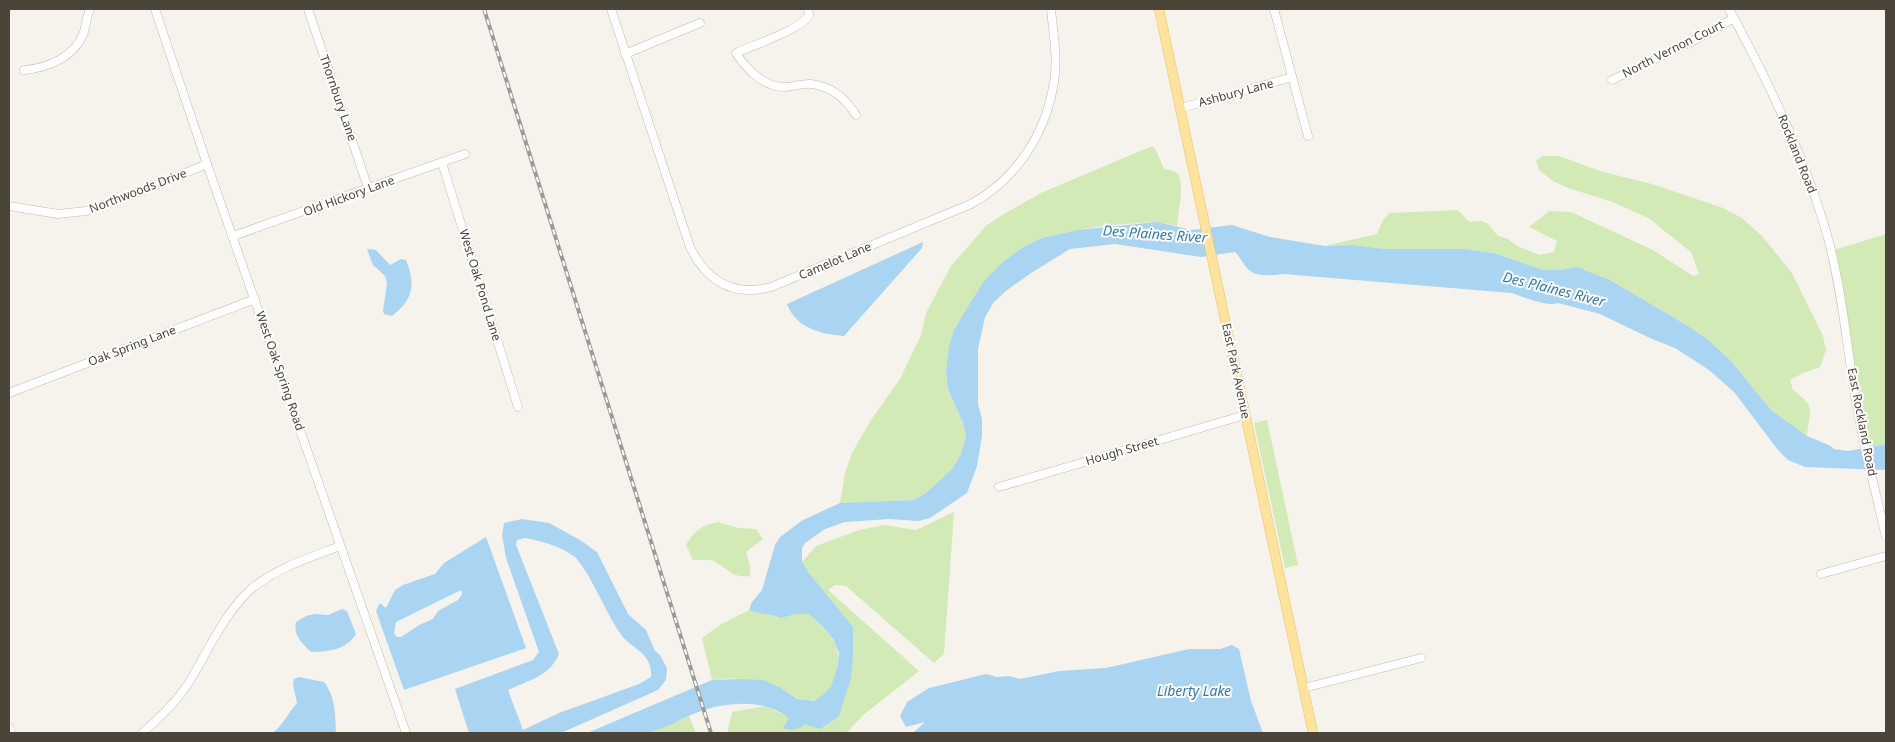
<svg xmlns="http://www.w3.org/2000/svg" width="1895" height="742" font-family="'Noto Sans',sans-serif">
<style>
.green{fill:#d2eab5}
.water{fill:#a9d4f2;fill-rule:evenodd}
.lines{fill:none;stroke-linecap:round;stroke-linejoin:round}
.minor-casing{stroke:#c2bbae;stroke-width:9}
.major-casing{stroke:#e6c16a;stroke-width:10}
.minor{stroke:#fff;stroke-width:8}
.major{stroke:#ffe39c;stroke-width:9}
.rail-casing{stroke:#9a9a9a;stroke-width:4}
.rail{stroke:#fff;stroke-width:2;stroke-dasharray:5.5;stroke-linecap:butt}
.labels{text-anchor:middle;stroke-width:4;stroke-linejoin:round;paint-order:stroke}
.street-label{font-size:12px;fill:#4b4439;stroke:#fff}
.water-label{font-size:14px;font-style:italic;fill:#2e7ab2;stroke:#fff}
</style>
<rect width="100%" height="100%" fill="#f6f3ec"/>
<g class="green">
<path d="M1152,146L1156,150L1164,169C1169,170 1176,170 1179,176C1184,187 1178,213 1177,226L1157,222L1110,225L1077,230L1042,238L1023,247L954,330L946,371L948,389L963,423L966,436L961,454L952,469L926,493L914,500L840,503L845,473L852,453L871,420L900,379L921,335L926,313L951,266L986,226L1002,215L1041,193Z"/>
<path d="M1543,156H1559L1603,172L1652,184L1723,208L1742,218L1762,236L1792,273L1823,336L1826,350L1820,367L1803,373L1790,380L1793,390C1817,408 1809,409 1807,436L1771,410L1731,361L1707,339L1688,326L1610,280L1577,267L1560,270H1543L1494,253L1464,249H1384L1353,245L1325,246L1377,234L1382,222L1389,213L1458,210L1469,222L1481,221L1488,224L1498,236L1508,239L1517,246L1540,255L1554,252L1557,241L1529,227L1549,211L1571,212L1653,250L1693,276L1699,274L1691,252L1678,242L1650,219L1613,202L1568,188L1553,181L1539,170L1536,160Z"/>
<polygon points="1886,234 1886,444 1866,448 1831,251"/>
<polygon points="1267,420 1298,565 1285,568 1254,423"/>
<polygon points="954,512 944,654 934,663 846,586 835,585 828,590 919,671 862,716 847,733 727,733 732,712 765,706 804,724 851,678 802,562 816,546 859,530 884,525 916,530"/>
<path d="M718,522L738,528L756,529L763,539L746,552L750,565V576C732,579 728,568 713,561C708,559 699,560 693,560L686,545C695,530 701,526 718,522Z"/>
<path d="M749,610C762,616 769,611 781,618L796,614H809C825,629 844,645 837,668C835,674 834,681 832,687C825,698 811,704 799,699C792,697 786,690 779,688C767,684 751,680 738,679C730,678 720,679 712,680L702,638L720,625Z"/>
<polygon points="689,716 696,733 646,733"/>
</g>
<g class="water">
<path d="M1157,222L1192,230L1232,225L1270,237L1325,246L1353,245L1384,249H1464L1494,253L1543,270H1560L1577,267L1610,280L1688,326L1707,339L1731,361L1771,410L1807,436L1831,446L1834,449L1848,451L1886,444V470L1805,467L1788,460L1778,450L1734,392L1709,370L1675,348L1652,339L1600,314L1558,303C1545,307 1525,297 1511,293L1284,274C1273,275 1256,278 1248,269C1243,264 1240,257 1235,252L1201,257L1115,244L1070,249L1031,273L1007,290L994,302L985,317L978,349V404L982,419V436L977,466L967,493L930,518L919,521L889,519L845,522L825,529L805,543L802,548V562L808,572L853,627V656L851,678L839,716L820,729L805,724C799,730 791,731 783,728L789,718C764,698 724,702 696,713C679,719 663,730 646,733C629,736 604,733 587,733L712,680L738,679L763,680L781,688L797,699L814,701L823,695L831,687L838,665L839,653L833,639L823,627L809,614H796L781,618C769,612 762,616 749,610L752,602L762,590L775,545L780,537L803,520L840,503L914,500L926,493L952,469L961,454L966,436L963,423L948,389L946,371L949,347L954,330L969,305L984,281L1003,262L1023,247L1042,238L1077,230Z"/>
<path d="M923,242L922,248L844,336C820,334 796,328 787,304Z"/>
<path d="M367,249L376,250L390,265L401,259L406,260C416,285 413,300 392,316L384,314L383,311L387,283L385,276L373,265Z"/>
<path d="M522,519L549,523L580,540L597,552L628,614L646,630L655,651L660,655L667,668L666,680L658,690L561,733H469L455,689L533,660L539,652L506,558L502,535L504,523ZM525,538C542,541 560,546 575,557C578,560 581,565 584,569C598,590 607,615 622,636C634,650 653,654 651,677L639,684L559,713L523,730L508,690C529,680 549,677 559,654L516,545L517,540Z"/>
<path d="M486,537L526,648L404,690L376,611L380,603L386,608L395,590L403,585L435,574L444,563ZM461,590L462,594L458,600L438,611L433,619L419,625L401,637H397L394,633L396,622L400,620Z"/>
<path d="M342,609L347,611L356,634C345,651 329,651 311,652C302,643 293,635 296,622L306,616L315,614L328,615Z"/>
<polygon points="1232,645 1239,649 1251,701 1263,733 913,733 925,722 906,727 900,716 907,702 929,688 986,674 997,677 1009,676 1020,679 1059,671 1106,668 1189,649 1220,649"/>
<path d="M299,677L324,682C336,698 335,714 336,733H273C283,725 288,713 297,703L293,685L294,679Z"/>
</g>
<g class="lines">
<g class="minor-casing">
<g id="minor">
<polyline points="155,9 207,164 406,733"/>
<polyline points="308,9 368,188"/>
<path d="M611,9L690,247C707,282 733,297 771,287L971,204C1017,179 1046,133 1054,82C1058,58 1053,32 1051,9"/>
<path d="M808,9L809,15C801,30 753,45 736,53C746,69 764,87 784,87C793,87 802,83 811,84C831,86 846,99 856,115"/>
<polyline points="1274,9 1308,136"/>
<path d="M1729,9C1769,83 1807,161 1829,242C1842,293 1847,345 1855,396C1863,443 1875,490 1886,537"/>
<polyline points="625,54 700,23"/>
<path d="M24,70C48,68 75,57 84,32C86,24 87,16 90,9"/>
<polyline points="1612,80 1693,41 1734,18"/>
<polyline points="1180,108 1220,98 1292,77"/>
<polyline points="442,163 518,407"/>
<polyline points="9,206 58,214 86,211 136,193 207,164"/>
<polyline points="233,236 465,154"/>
<polyline points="9,393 255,299"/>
<polyline points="999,487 1245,415"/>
<polyline points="1821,574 1886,556"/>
<polyline points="1304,688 1421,658"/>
<polyline points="9,727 11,733"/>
<path d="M142,733C160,718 179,699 191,679C207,652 227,610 250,590C276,568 309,558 340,546"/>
</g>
</g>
<g class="major-casing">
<polyline id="major" points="1159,9 1313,733"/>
</g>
<use href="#minor" class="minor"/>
<use href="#major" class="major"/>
<g class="rail-casing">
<polyline id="rail" points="484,9 711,733"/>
</g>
<use href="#rail" class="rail"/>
</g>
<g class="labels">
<g class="street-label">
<text transform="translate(1673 49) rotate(-27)" y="4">North Vernon Court</text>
<text transform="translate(1236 93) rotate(-15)" y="4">Ashbury Lane</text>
<text transform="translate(338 98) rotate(71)" y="4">Thornbury Lane</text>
<text transform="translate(1797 154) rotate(68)" y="4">Rockland Road</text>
<text transform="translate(138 191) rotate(-21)" y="4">Northwoods Drive</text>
<text transform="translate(349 196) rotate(-20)" y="4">Old Hickory Lane</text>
<text transform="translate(835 261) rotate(-23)" y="4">Camelot Lane</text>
<text transform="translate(480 285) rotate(73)" y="4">West Oak Pond Lane</text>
<text transform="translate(132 346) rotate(-21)" y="4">Oak Spring Lane</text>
<text transform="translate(280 371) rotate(71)" y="4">West Oak Spring Road</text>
<text transform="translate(1236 371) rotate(78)" y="4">East Park Avenue</text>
<text transform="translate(1862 422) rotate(79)" y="4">East Rockland Road</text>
<text transform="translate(1122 451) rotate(-16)" y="4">Hough Street</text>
</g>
<g class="water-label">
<text transform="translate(1155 234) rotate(4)" y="5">Des Plaines River</text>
<text transform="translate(1554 289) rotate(14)" y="5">Des Plaines River</text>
<text x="1194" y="696">Liberty Lake</text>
</g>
</g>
<rect width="1895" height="742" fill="none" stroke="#4b4439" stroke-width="20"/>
</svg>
